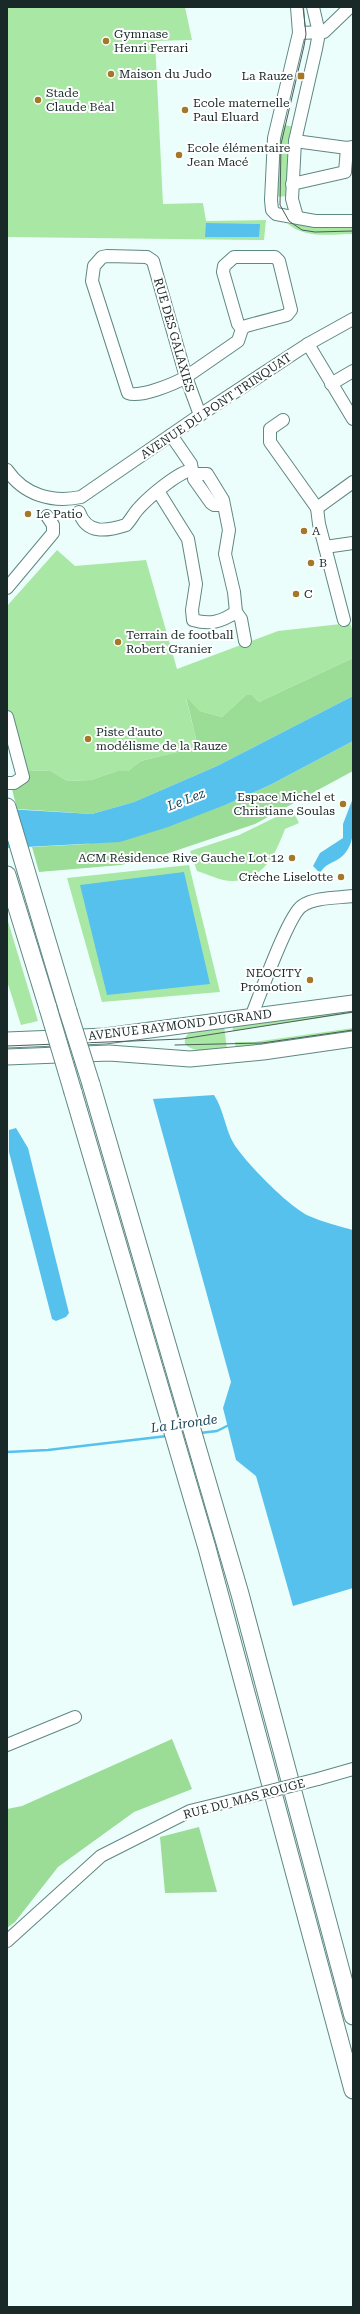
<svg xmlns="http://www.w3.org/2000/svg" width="360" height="2314" font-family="'Roboto Serif',serif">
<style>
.green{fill:#a9e8a4}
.forest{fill:#9bdc96}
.water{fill:#56c1ed}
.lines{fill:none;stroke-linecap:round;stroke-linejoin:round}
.stream{stroke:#56c1ed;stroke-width:2.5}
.minor-casing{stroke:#5e8882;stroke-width:14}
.major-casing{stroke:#5e8882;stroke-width:17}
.highway-casing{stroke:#5e8882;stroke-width:19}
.minor{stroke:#fff;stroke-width:12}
.major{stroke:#fff;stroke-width:15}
.highway{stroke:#fff;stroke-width:17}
.tram{stroke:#4c5d5b;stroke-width:1}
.minor-bridge-casing{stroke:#5e8882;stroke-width:14;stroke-linecap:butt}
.highway-bridge-casing{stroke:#5e8882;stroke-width:19;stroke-linecap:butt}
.minor-bridge{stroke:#fff;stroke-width:12}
.highway-bridge{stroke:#fff;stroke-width:17}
.poi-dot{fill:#a37828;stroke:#fff;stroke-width:1.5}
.labels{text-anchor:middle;stroke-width:4;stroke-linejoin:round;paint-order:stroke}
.poi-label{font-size:12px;fill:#182927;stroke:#fff;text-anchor:start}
.street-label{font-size:12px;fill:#182927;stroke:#fff}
.water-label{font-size:13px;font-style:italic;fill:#19475a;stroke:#fff}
</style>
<rect width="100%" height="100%" fill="#ecfefb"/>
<g class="green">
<polygon points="7,7 185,7 192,40 155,41 163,204 203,203 206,221 266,220 264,240 7,237"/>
<polygon points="280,124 294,127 289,196 274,197"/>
<path d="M288,224L353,225V234C331,234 306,239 288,224Z"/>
<polygon points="57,550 75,566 146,560 177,669 278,631 350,623 353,632 353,658 259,702 252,695 246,695 222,717 200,711 186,698 198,747 141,761 128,771 117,771 91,780 67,781 51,771 24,770 7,708 7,606"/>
<path d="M292,809L299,823L285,829C275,855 265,878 234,881C223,882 207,874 197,871L190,851L239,835Z"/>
<polygon points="189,865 220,992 102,1002 67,878"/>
<polygon points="7,918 38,1021 21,1025 7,981"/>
<polygon points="353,1007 353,1013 233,1031 232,1023"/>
<path d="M224,1025L227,1050C213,1049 194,1054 185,1044C182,1026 212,1027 224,1025Z"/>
<polygon points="353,1028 353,1034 236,1050 235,1042 254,1042"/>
</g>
<g class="forest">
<polygon points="353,658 353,696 217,766 134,802 92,814 17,809 12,789 24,779 24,770 51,771 67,781 91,780 117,771 128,771 141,761 198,747 186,697 200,711 222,717 246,695 252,695 259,702"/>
<polygon points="353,741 353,771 255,824 169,853 121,865 39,872 32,847 87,844 230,803 272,784"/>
<polygon points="172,1739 192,1789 134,1812 58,1867 15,1922 7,1928 7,1809 22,1806"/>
<polygon points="199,1827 217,1892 165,1893 160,1837"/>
</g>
<g class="water">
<polygon points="206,223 260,224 259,237 205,237"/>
<polygon points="353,696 353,741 272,784 230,803 168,827 120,842 7,848 7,809 92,814 134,802 217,766"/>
<path d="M353,798C353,817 358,845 340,858C333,863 325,864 320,873L313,866L320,853L343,838V824Z"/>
<polygon points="184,872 210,984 107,995 80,885"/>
<path d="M214,1095C224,1110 225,1129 234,1144C246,1163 289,1207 309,1216C323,1222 338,1226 353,1230V1588L293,1606L256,1476L236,1460L223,1408L231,1382L153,1099Z"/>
<polygon points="16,1128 28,1148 69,1313 66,1317 56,1321 52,1319 9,1152 9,1130"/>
</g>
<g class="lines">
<g class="stream">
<polyline points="200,1433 217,1431 229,1425"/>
<polyline points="7,1452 48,1450 167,1436"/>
</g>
<g class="minor-casing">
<g id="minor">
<polyline points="297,7 299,33 274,138 271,200 272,210 276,214 315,221 353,221"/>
<polyline points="299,33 324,32 350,7"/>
<polyline points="295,141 347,148 353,147"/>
<polyline points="292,184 345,172 347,148"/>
<polyline points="297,217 292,199 295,141 316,49 319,33 313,7"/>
<polyline points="308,344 353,419"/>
<polyline points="331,384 353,371"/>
<path d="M200,415L186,377L153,261L147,257L107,256L102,257L94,266L92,281L128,393C140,398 174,384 186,377L238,341L242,329L246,326L287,315L291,310L279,261L275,257H234L224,266L223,272L238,324L242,329"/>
<polyline points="283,420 270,429 270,442 317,508"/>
<polyline points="171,435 191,464 192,470 195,474 194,479 211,503 214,505 223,505"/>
<path d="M7,470C24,495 52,503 81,497L200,415L308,344L353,319"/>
<polyline points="195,474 207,474 223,500 229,530 225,554 234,592 236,612 241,619 245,641"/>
<path d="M158,491L188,539L196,584L192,610L193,620C210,625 221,622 236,612"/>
<polyline points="317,508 319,524 344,620"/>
<polyline points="317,508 353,482"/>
<path d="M79,512C87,535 107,531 126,525C131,520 134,513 139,508C149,497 178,472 192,470"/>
<polyline points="325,547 353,543"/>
<polyline points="7,588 53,533 53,525 47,516"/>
<polyline points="7,717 23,777 14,783 7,783"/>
<path d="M251,1017C259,998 288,915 302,906C315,897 338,898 353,896"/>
<polyline points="7,1745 75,1717"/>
<polyline points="318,1779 353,1769"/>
<polyline points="7,1941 101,1856 190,1811 243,1798"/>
</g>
</g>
<g class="major-casing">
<g id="major">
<polyline points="7,1040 105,1036 353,1003"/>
<polyline points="7,1057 109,1053 190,1059 263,1052 353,1039"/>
</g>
</g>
<g class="highway-casing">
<g id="highway">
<polyline points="7,807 68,1011"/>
<polyline points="7,875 48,1008"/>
<polyline points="91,1084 240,1594 353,2016"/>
<polyline points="73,1092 207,1548 353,2090"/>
</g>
</g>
<use href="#minor" class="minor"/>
<use href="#major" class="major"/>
<use href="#highway" class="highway"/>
<g class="tram">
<polyline points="303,7 306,34 304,46 281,144 280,205 289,221 302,230 315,232 353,231"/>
<polyline points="175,1045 262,1043 353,1030"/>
<polyline points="7,1046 182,1039 353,1012"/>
</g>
<g class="minor-bridge-casing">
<polyline id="minor-bridge" points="243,1798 318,1779"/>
</g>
<g class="highway-bridge-casing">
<g id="highway-bridge">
<polyline points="48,1008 73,1092"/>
<polyline points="68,1011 91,1084"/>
</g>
</g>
<use href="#minor-bridge" class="minor-bridge"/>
<use href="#highway-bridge" class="highway-bridge"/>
</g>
<g class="poi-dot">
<circle cx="106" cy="41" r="4"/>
<circle cx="111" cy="74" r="4"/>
<rect x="297" y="72" width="8" height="8" rx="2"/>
<circle cx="38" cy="100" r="4"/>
<circle cx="185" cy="110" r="4"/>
<circle cx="179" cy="155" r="4"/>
<circle cx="28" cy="514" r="4"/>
<circle cx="304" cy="531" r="4"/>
<circle cx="311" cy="563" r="4"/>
<circle cx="296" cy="594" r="4"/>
<circle cx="118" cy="642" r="4"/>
<circle cx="88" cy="739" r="4"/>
<circle cx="343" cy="804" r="4"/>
<circle cx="292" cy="858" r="4"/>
<circle cx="341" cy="877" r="4"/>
<circle cx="310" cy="980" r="4"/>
</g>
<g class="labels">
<g class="poi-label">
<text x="114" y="38">Gymnase<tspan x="114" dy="14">Henri Ferrari</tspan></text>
<text x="119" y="78">Maison du Judo</text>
<text x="293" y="80" text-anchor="end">La Rauze</text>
<text x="46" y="97">Stade<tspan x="46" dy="14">Claude Béal</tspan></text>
<text x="193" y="107">Ecole maternelle<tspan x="193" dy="14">Paul Eluard</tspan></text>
<text x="187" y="152">Ecole élémentaire<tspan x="187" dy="14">Jean Macé</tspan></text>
<text x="36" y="518">Le Patio</text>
<text x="312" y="535">A</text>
<text x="319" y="567">B</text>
<text x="304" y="598">C</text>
<text x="126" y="639">Terrain de football<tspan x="126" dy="14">Robert Granier</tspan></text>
<text x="96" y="736">Piste d'auto<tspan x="96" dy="14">modélisme de la Rauze</tspan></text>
<text x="335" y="801" text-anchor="end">Espace Michel et<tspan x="335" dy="14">Christiane Soulas</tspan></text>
<text x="284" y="862" text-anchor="end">ACM Résidence Rive Gauche Lot 12</text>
<text x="333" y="881" text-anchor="end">Crèche Liselotte</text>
<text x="302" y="977" text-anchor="end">NEOCITY<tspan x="302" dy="14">Promotion</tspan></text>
</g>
<g class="street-label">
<text transform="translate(174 335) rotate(74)" y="4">RUE DES GALAXIES</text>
<text transform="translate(216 406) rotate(-34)" y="4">AVENUE DU PONT TRINQUAT</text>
<text transform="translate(180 1025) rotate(-7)" y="4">AVENUE RAYMOND DUGRAND</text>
<text transform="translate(244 1799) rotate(-15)" y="4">RUE DU MAS ROUGE</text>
</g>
<g class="water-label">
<text transform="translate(186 799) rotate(-21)" y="5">Le Lez</text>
<text transform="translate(184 1423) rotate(-8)" y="5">La Lironde</text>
</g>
</g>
<rect width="360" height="2314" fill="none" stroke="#182927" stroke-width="16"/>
</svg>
